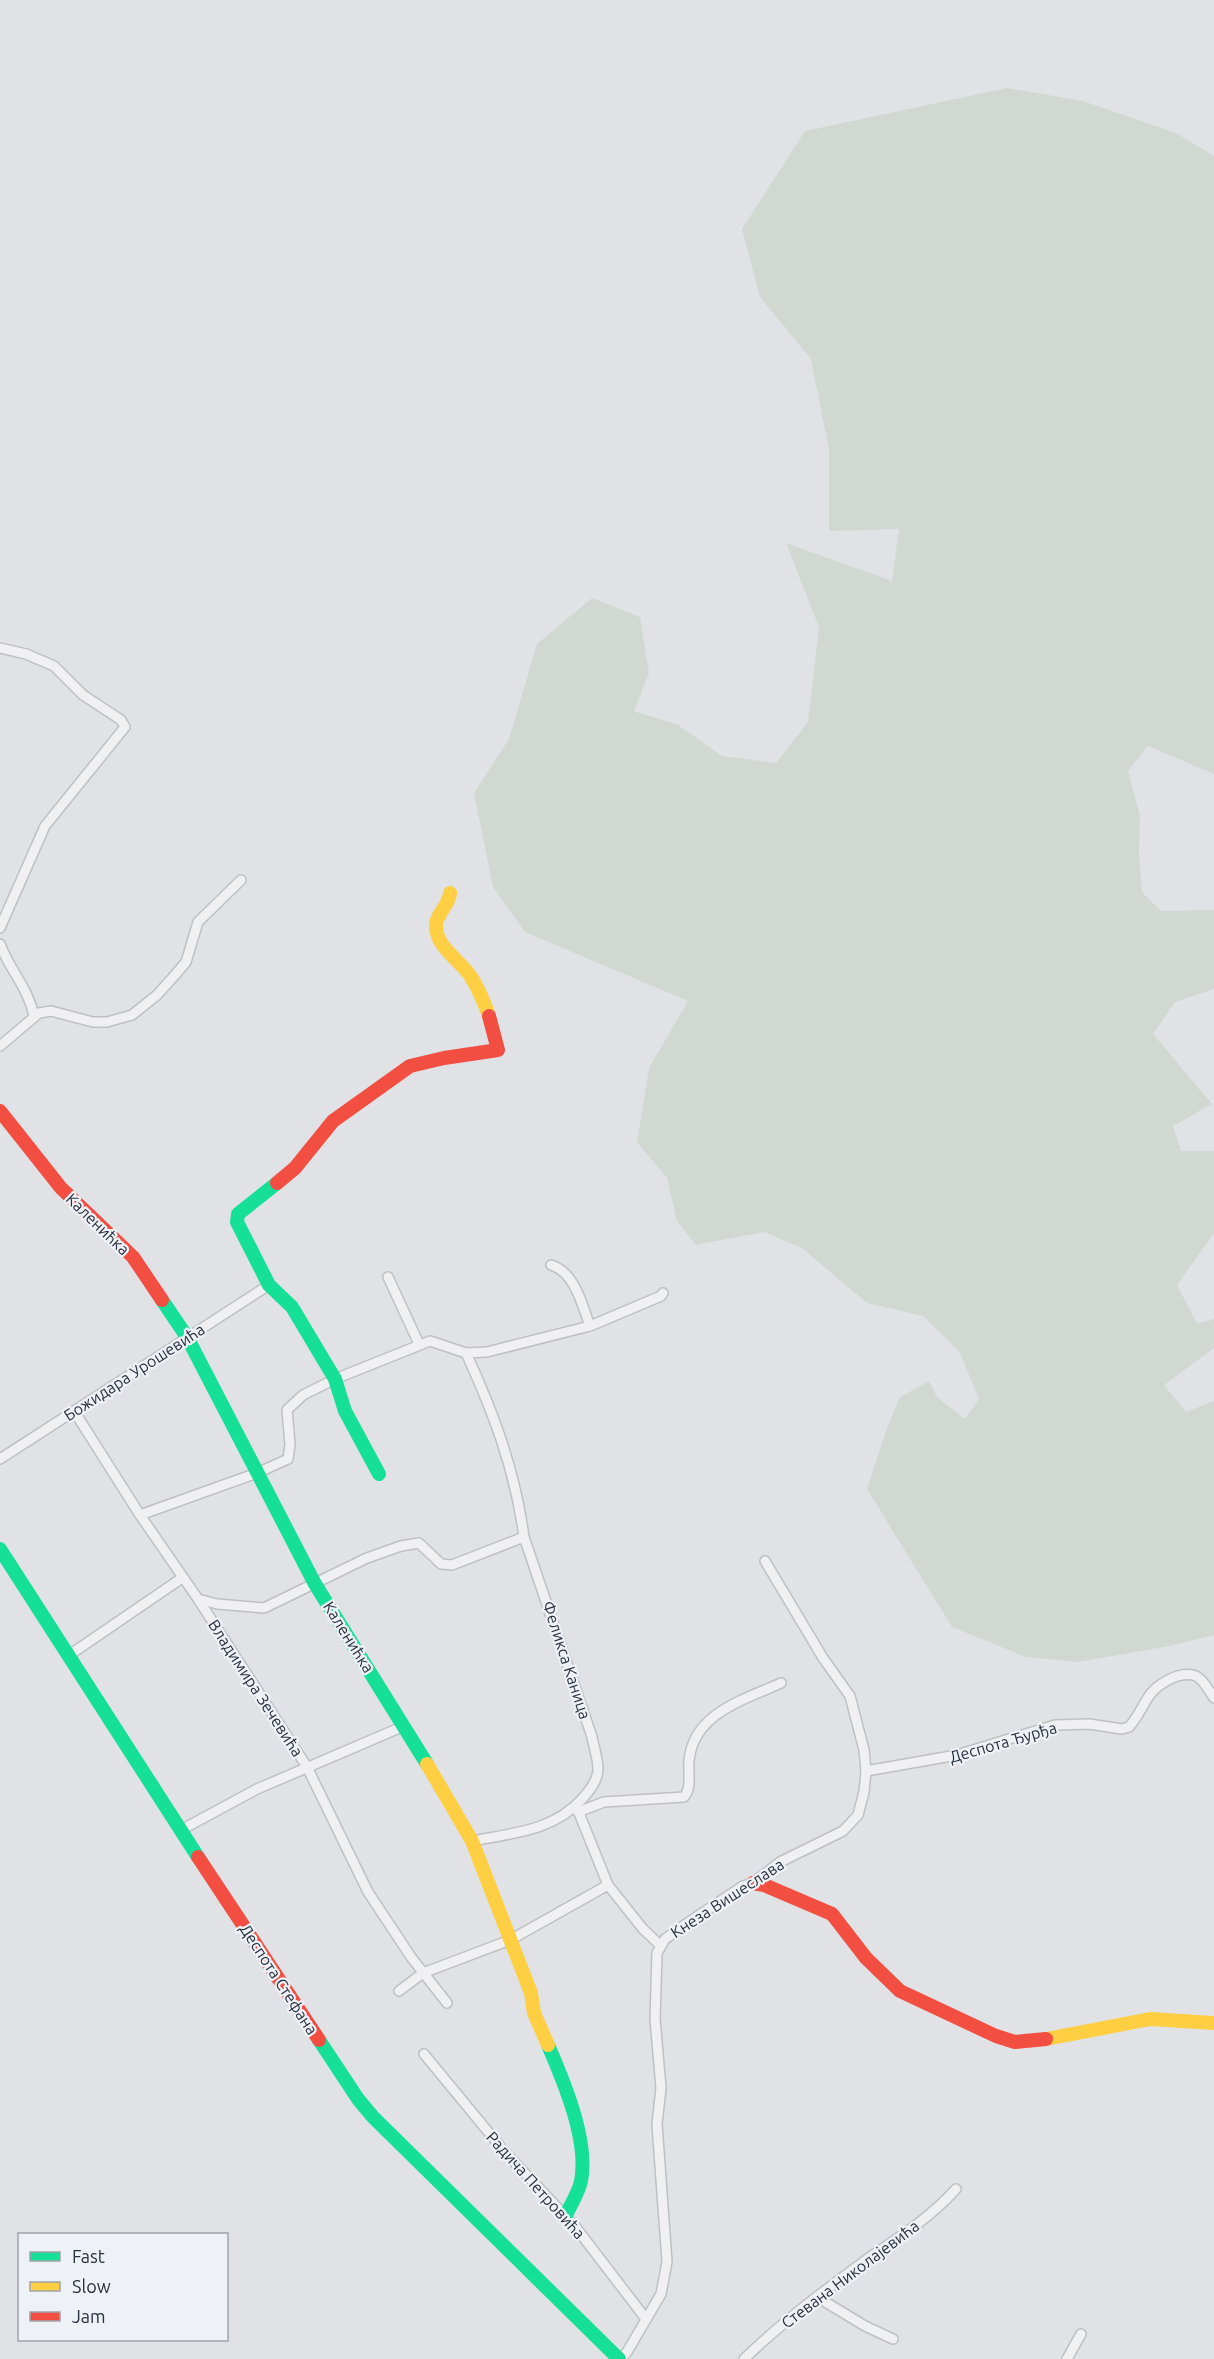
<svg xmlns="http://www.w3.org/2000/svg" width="1214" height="2359" font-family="Ubuntu,sans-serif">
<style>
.green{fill:#d1d8d1}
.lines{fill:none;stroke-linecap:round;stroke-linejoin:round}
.street-casing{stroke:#bec0c3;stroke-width:12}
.street{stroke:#f0f0f2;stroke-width:9}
.fast{stroke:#16e098;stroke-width:14}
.slow{stroke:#ffcf43;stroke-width:14}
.jam{stroke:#f24e42;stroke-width:14}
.labels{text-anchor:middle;stroke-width:4.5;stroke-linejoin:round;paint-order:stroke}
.street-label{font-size:16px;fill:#28303d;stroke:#eef1f5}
</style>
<rect width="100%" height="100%" fill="#e0e2e5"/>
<polygon class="green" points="1007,88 1083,101 1176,133 1214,156 1214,774 1148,746 1128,771 1140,816 1139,853 1142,892 1161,911 1214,910 1214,989 1175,1002 1153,1034 1212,1104 1173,1126 1181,1151 1214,1151 1214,1233 1177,1285 1197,1324 1214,1319 1214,1348 1164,1385 1186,1412 1214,1401 1214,1635 1169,1646 1078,1662 1026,1657 952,1627 867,1489 887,1428 900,1397 929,1381 937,1397 965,1419 979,1399 959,1351 923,1316 867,1303 802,1248 764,1232 696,1245 677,1221 667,1178 637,1142 649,1068 688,1001 525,932 493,887 474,793 509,739 537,644 592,598 640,617 649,673 634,711 678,725 722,756 776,763 808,722 819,627 786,543 892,581 899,529 829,531 829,450 811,359 760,297 742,229 805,131"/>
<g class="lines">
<g class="street-casing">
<g id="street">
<polyline points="0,648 26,654 54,666 83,695 121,720 125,727 45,826 0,928"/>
<path d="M0,944C10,971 28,987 34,1016"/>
<polyline points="0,1046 39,1013 51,1011 93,1022 107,1022 132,1015 157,995 175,975 186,962 198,922 241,880"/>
<path d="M551,1265C575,1272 582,1305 590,1326"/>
<polyline points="388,1277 419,1344"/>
<path d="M466,1353C494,1414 515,1470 524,1537L592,1737C594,1747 598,1759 598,1769C598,1780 590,1790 583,1798C554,1831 513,1833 472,1841"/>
<polyline points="74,1411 140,1515 198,1599 307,1767 368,1892 411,1957 447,2003"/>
<polyline points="0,1459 269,1285"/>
<polyline points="140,1515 257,1473 288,1459 290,1444 287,1410 303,1395 335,1379 430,1341 466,1353 487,1352 590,1326 661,1296 663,1293"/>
<polyline points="198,1599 217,1604 264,1608 367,1558 401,1546 419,1543 441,1564 452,1565 524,1537"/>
<polyline points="68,1656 182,1578"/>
<path d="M866,1771L957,1755L1055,1725L1089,1724L1122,1729L1129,1727C1137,1718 1141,1709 1147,1699C1155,1685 1179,1670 1196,1676C1204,1680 1209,1691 1214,1698"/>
<polyline points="577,1808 608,1885 643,1929 661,1946"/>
<path d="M578,1812L604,1802L684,1797C692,1788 688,1772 689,1761C693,1713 744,1700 781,1683"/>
<polyline points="181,1830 257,1789 404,1726"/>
<polyline points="399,1991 423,1973 510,1940 608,1885"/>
<polyline points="424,2054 504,2151 574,2225 646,2319"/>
<polyline points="817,2297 865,2326 893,2339"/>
<polyline points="621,2359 627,2352 661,2294 667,2262 657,2124 661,2088 655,2019 657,1953 665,1939 689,1922 743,1886 753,1883 780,1862 843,1831 858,1815 864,1792 866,1771 864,1750 850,1696 823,1658 765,1561"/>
<path d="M744,2359C781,2323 824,2291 866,2260C898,2238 930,2218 956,2189"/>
<polyline points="1067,2359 1081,2334"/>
</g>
</g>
<use href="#street" class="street"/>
<g class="fast">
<polyline points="277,1183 238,1214 237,1222 269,1285 292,1307 335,1379 345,1411 379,1474"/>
<polyline points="162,1300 187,1337 315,1584 427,1764"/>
<polyline points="0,1549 198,1857"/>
<polyline points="319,2040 358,2099 373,2117 619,2359"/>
<path d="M548,2045C564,2082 589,2141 581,2181C579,2192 571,2204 566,2215"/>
</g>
<g class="slow">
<path d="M450,893C449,906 435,915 436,927C436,947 462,962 471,977C479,989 484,1002 489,1016"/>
<polyline points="427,1764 472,1841 531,1993 534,2013 548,2045"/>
<polyline points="1046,2039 1150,2019 1214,2023"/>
</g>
<g class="jam">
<polyline points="0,1111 61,1188 133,1257 162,1300"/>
<polyline points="277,1183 295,1168 333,1121 410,1066 444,1058 498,1050 489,1016"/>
<polyline points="198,1857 319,2040"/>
<polyline points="753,1883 764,1885 832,1914 866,1958 900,1991 996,2036 1015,2042 1046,2039"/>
</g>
</g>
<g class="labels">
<g class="street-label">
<text transform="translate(98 1224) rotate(44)" y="6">Каленићка</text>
<text transform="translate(134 1372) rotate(-33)" y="6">Божидара Урошевића</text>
<text transform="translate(349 1637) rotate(58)" y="6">Каленићка</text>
<text transform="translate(567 1660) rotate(72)" y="6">Феликса Каница</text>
<text transform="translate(256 1688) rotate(57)" y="6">Владимира Зечевића</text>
<text transform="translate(1003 1742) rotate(-16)" y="6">Деспота Ђурђа</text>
<text transform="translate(727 1898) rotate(-33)" y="6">Кнеза Вишеслава</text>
<text transform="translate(279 1979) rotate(57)" y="6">Деспота Стефана</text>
<text transform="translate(536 2185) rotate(48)" y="6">Радича Петровића</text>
<text transform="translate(850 2274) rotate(-37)" y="6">Стевана Николајевића</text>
</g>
</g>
<rect x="18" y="2233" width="210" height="108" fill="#eef1f5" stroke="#9fa4ab" stroke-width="1.5"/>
<rect x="30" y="2252" width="30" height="9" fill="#16e098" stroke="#9fa4ab" stroke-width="1.5"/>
<text x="72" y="2263" font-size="18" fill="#28303d">Fast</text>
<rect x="30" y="2282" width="30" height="9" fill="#ffcf43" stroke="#9fa4ab" stroke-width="1.5"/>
<text x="72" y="2293" font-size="18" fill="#28303d">Slow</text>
<rect x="30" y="2312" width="30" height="9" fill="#f24e42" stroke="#9fa4ab" stroke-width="1.5"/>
<text x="72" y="2323" font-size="18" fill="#28303d">Jam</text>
</svg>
